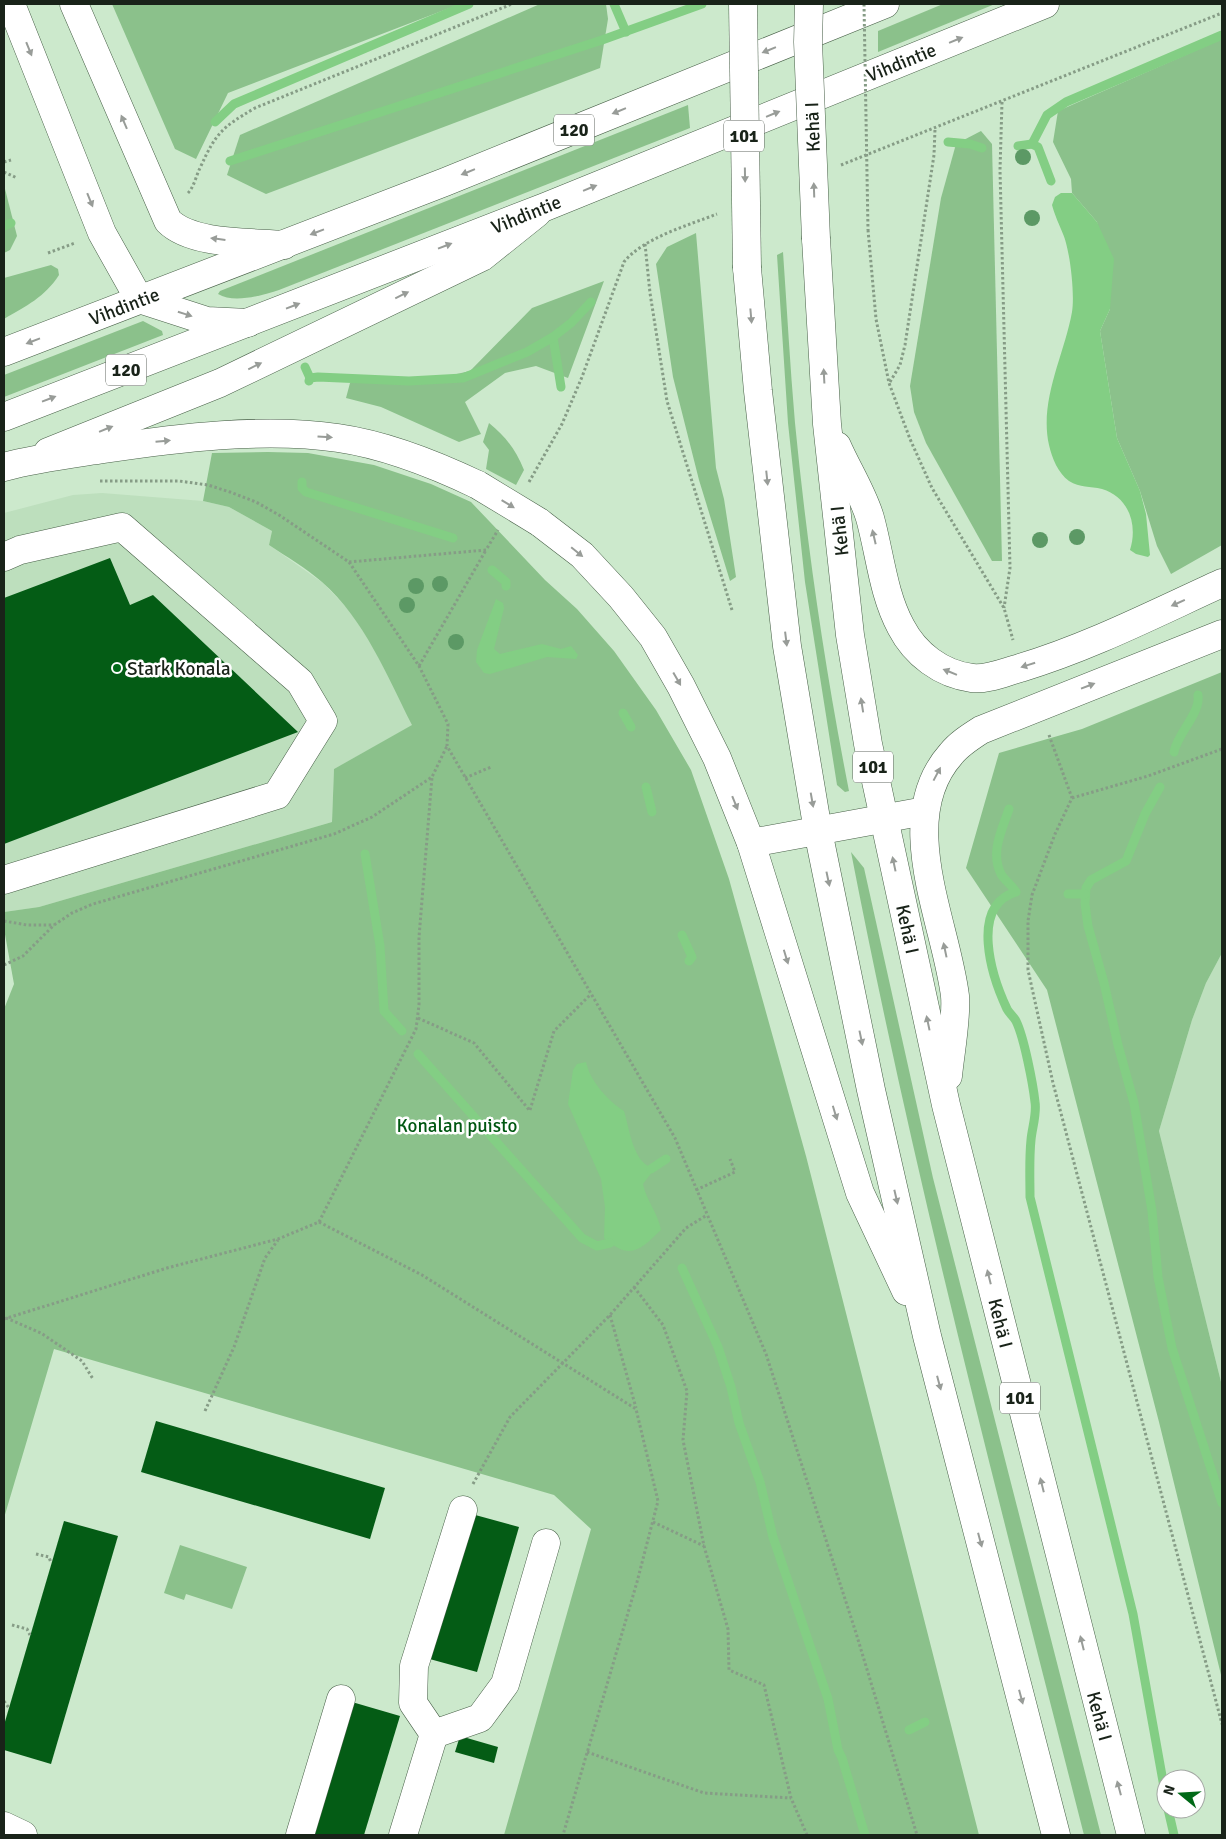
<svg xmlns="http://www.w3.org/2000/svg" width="1226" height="1839" font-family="Signika,sans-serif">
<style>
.built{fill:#bddfbd}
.green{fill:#8bc18b}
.water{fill:#83ce84}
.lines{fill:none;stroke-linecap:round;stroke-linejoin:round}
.stream{stroke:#83ce84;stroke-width:9}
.building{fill:#045c15}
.minor-casing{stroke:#486048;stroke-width:29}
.major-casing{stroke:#486048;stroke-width:29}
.highway-casing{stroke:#486048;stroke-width:29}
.path{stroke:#869c86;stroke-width:3;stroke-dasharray:2.5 2.5;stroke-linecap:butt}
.minor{stroke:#fff;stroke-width:28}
.major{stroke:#fff;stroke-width:28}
.highway{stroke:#fff;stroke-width:28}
.highway-bridge-casing{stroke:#486048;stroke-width:29;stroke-linecap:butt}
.path-bridge{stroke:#869c86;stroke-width:3;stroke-dasharray:2.5 2.5;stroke-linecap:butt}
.highway-bridge{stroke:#fff;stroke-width:28}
.tree{fill:#5c9965}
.oneway{fill:#989c98}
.poi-dot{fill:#006917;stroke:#fff;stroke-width:2}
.labels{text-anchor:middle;stroke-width:5;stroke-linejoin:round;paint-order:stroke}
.shield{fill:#fff;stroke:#5e655e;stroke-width:1}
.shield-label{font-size:18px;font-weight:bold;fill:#192319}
.street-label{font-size:19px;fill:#192319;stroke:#fff}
.poi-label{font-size:19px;fill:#192319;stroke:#fff;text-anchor:start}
.park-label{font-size:19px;fill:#005711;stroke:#fff}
</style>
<rect width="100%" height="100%" fill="#cce9cc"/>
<g class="built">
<polygon points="102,493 203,501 229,507 272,531 269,545 323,583 348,609 373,646 413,725 334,769 332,822 39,907 4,912 4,513 73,495"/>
<polygon points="1222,953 1222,1386 1159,1131 1192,1020 1206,983"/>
</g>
<g class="green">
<polygon points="112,4 460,4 228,93 196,159 175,149"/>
<polygon points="540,4 606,4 608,19 600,68 266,194 227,175 240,135"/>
<polygon points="943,4 995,4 878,52 878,31"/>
<polygon points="1222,39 1222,545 1171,574 1157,546 1140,491 1117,438 1100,331 1110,309 1097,222 1072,193 1071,179 1053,142 1058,111"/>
<path d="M688,105L690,128L279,290C263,295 234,304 218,294L220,291Z"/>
<polygon points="981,131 992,144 1002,561 992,561 926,443 914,412 910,386 941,198 956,144"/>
<polygon points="4,185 17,236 10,250 4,253"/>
<polygon points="696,233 716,468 724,499 736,577 730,581 699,480 673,377 656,264 667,247"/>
<path d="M783,252C787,309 790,366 795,423C807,546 825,669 849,791L845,792L837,785L805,582L788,423L777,255Z"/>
<path d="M51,265L58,269L59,275C45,297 26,306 4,319V278Z"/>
<polygon points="604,281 568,378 536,366 505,373 465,402 481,434 459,442 381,407 346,398 350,383 366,376 392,377 421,382 470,371 532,308"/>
<polygon points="143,321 162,331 163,335 4,397 4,375"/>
<path d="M489,423C506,437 516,450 524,470L516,485L486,469L489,450L483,442Z"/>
<path d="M268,452L308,453L374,465L431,484L471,502L545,580L577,609L614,651L656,710L691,770L729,879L806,1156L979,1835H504L591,1529L554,1495L54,1349L4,1518V1009L14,984L4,929V912L39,907L332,822L334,769L412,725C387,676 365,620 322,582C306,568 287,557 269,545L272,531L229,507L203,501L212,453Z"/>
<polygon points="1222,672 1222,953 1206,983 1192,1020 1159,1131 1222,1386 1222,1679 1159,1422 1047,990 966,868 999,753 1082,729"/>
<path d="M851,852L864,868L933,1178L1101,1835H1084C1001,1509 915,1183 851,852Z"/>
<polygon points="180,1545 247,1567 232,1609 186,1594 184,1600 164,1593"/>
</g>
<g class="water">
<path d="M1061,193H1072L1097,222L1114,259L1110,309L1100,331L1117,438L1140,491L1146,514L1150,555L1148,557L1136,554L1130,550C1138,525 1129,497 1102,489C1090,486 1080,488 1069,481C1058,473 1052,458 1049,445C1039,400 1064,356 1072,312C1075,294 1070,250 1063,234C1059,224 1055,216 1052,205L1055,197Z"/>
<polygon points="496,599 503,603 504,608 494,649 500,654 542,644 561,649 571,646 578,655 576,659 547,657 490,674 484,673 476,662 477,650"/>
<path d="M586,1062C590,1081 608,1101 624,1111C629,1127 633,1162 651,1167L652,1172L643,1184C646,1200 658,1213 661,1230C640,1250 630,1261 604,1238L605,1207L601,1179L568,1104L573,1070L577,1064Z"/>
</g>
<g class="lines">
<g class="stream">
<polyline points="614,4 626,32"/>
<polyline points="215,122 234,104 469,4"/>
<polyline points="948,142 970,144 982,148"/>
<polyline points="1032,144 1047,115 1066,102 1222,35"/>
<polyline points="1018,146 1032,144 1038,147 1051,181"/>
<polyline points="230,161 602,40 702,4"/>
<polyline points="4,226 11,223"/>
<polyline points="553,337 561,387"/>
<polyline points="305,367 310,378"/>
<polyline points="309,381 310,378 318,377 409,381 463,378 527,352 553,337 571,323 591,302"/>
<polyline points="302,482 302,488 306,492 453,538"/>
<polyline points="492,570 506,582 506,586"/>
<polyline points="623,713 631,727"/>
<path d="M1174,752C1177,734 1201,713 1198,695"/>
<polyline points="646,787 652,812"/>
<polyline points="1160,787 1145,814 1126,861 1091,880 1086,888 1085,904 1088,926 1104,983 1118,1045 1134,1103 1152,1211 1158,1277 1172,1348 1222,1503"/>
<path d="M1009,809C1002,830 990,852 1001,874C1004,880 1012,885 1016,892C969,906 992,977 1007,1009C1009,1013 1014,1017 1016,1021C1024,1037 1033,1084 1035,1102C1037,1114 1032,1128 1031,1140C1029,1159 1030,1178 1030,1197L1133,1614L1166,1798"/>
<polyline points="365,854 380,946 384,1011 402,1031"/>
<polyline points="1068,894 1085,894"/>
<polyline points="682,935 692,957 689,961"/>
<polyline points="418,1054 582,1238 597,1246 610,1243"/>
<polyline points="651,1169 666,1159"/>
<polyline points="682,1268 718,1347 731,1387 739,1423 760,1482 773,1537 828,1699 838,1750 842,1758 865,1835"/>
<polyline points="909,1730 925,1722"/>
<polyline points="1168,1809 1174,1835"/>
</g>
</g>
<g class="building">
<polygon points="110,558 130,605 153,595 298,732 4,844 4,598"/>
<polygon points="156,1421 385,1488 370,1539 141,1472"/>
<polygon points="468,1513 519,1527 477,1672 426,1658"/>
<polygon points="64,1521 118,1536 51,1764 4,1750 4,1725"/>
<polygon points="352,1702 400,1716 364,1835 313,1835"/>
<polygon points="460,1736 498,1747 494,1763 455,1752"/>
</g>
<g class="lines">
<g class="minor-casing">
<g id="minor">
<polyline points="48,452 220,383 482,257 537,213"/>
<polyline points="4,557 20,550 122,527 300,682 323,721 277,795 4,880"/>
<polyline points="751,843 925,811"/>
<polyline points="434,1734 413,1703 414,1666 463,1510"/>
<polyline points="4,1826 23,1835"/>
<polyline points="300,1835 341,1699"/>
<polyline points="403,1835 434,1734 480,1718 505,1684 546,1543"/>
</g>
</g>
<g class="major-casing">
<g id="major">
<polyline points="4,352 445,182 885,4"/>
<polyline points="4,417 545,207 1045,4"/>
</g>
</g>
<g class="highway-casing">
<g id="highway">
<polyline points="11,4 102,233 139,299 207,321 248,323"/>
<path d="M74,4L168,221C192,245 251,242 284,245"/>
<polyline points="816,239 827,424 850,635 868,744 946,1105 1131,1835"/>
<polyline points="747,268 758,391 787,646 818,831 871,1090 927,1336 1056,1835"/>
<path d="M837,446C847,469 863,494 870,518C880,554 883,594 901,627C915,654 941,674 972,678C987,680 1005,672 1020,668C1090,647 1156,613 1222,583"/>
<path d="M4,467C37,458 71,454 104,449C177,438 265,427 338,438C387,445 434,464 478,485"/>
<polyline points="539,522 582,555 621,597 653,637 681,686 717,758 751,843 860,1193 906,1291"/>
<path d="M948,1076C950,1054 957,1018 955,996C946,922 893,819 951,754C959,744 970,737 981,730L1222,634"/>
</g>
</g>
<g class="path">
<polyline points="1002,102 1000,170 1010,568 1004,608"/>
<polyline points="4,162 11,160"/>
<polyline points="841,165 1222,13"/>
<polyline points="4,172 17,178"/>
<path d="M188,193C194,187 196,176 200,168C216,133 221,128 255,108L512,4"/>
<polyline points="868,230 876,319 889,383 910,439 932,488 1004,608 1013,640"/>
<polyline points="645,244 650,293 667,401 732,610"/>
<polyline points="48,253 75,243"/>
<polyline points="890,382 900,365 905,345 934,155 935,129"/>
<polyline points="100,481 179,481 208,485 230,492 256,502 279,515 349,562 419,666 448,724 447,746 675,1138 766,1354 856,1633 917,1835"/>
<path d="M529,482L562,424L582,377L624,262C643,238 689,225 717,214"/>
<polyline points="349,562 486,550 498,530"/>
<polyline points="419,666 486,550"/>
<polyline points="1049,735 1072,798 1055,834 1032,895 1028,921 1028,970 1053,1083 1222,1724"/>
<polyline points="465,778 491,767"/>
<polyline points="1072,798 1148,776 1222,749"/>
<polyline points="4,921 27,925 54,925"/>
<polyline points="4,965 23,956 54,925 72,913 93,904 334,834 372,817 432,777 447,746"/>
<polyline points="418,1018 474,1043 530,1111"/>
<polyline points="530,1110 554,1031 591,994"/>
<polyline points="696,1190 735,1172 730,1159"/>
<polyline points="319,1222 422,1275 636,1409 658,1501 637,1582 563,1835"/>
<polyline points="634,1287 663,1325 687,1391 683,1440 704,1546 728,1629 729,1670 764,1685 791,1798 807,1835"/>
<polyline points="610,1315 636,1408"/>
<polyline points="6,1318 41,1333 82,1361 93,1379"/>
<polyline points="4,1319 167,1268 278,1239 319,1222 416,1029 419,1005 419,937 432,777"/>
<polyline points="205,1411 234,1347 265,1258 278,1240"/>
<polyline points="473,1484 510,1417 610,1315 686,1228 707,1215"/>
<polyline points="653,1522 704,1546"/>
<polyline points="36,1554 49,1557 51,1563"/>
<polyline points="12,1625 27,1629 30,1635"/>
<polyline points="4,1701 9,1708"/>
<polyline points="587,1752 704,1793 791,1798"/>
</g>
<use href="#minor" class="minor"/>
<use href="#major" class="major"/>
<use href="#highway" class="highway"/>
<g class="highway-bridge-casing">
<g id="highway-bridge">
<polyline points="743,4 747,268"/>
<polyline points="809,4 808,42 816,239"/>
<polyline points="478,485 539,522"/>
</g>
</g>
<polyline class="path-bridge" points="864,4 868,230"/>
<use href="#highway-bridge" class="highway-bridge"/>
</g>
<g class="tree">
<circle cx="1023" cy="157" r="8"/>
<circle cx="1032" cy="218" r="8"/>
<circle cx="1077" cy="537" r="8"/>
<circle cx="1040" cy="540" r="8"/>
<circle cx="440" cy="584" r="8"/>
<circle cx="416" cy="586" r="8"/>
<circle cx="407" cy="605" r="8"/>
<circle cx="456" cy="642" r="8"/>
</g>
<defs><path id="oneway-solid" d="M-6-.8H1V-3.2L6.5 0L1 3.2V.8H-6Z" transform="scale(1.25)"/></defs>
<g class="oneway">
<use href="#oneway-solid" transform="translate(956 40) rotate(-22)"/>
<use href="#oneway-solid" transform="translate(29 49) rotate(68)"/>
<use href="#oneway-solid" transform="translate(769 50) rotate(158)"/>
<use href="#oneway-solid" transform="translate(619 111) rotate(158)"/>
<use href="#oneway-solid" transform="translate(773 114) rotate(-22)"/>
<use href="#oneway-solid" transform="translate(124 122) rotate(-113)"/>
<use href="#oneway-solid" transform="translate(468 172) rotate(158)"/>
<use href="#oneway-solid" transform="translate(745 175) rotate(89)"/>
<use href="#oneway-solid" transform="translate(590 188) rotate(-22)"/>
<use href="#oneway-solid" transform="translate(814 190) rotate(-92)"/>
<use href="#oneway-solid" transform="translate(90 200) rotate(68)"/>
<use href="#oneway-solid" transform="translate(317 232) rotate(159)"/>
<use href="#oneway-solid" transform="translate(218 239) rotate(-173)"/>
<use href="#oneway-solid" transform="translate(445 246) rotate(-21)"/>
<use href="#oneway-solid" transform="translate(402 295) rotate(-26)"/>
<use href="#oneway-solid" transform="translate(293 306) rotate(-21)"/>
<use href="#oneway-solid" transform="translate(185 314) rotate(18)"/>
<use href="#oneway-solid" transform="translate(751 316) rotate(85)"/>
<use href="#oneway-solid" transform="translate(33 341) rotate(159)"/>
<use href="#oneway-solid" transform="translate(255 366) rotate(-26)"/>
<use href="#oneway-solid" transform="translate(824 376) rotate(-93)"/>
<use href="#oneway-solid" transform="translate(49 399) rotate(-21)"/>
<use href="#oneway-solid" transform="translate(106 429) rotate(-22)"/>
<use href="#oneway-solid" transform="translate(325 437) rotate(4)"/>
<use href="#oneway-solid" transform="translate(163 441) rotate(-5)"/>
<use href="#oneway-solid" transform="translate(767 478) rotate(84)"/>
<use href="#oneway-solid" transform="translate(508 504) rotate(31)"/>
<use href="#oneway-solid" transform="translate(874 537) rotate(-103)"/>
<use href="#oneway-solid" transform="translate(577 552) rotate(39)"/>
<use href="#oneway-solid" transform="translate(1178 603) rotate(156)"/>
<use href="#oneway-solid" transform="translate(786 639) rotate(83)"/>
<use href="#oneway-solid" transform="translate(1028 665) rotate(163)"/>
<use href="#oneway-solid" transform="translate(950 672) rotate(-158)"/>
<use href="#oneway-solid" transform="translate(677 679) rotate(60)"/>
<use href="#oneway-solid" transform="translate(1088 686) rotate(-21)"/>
<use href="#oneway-solid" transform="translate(862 705) rotate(-99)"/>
<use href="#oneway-solid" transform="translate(937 774) rotate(-62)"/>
<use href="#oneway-solid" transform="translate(812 800) rotate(80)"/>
<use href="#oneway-solid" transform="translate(735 803) rotate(68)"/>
<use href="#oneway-solid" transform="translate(894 864) rotate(-102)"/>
<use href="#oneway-solid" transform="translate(828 879) rotate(78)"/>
<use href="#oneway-solid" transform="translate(945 950) rotate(-102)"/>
<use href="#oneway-solid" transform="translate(786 957) rotate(73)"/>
<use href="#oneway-solid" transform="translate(928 1023) rotate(-102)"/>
<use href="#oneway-solid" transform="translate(861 1038) rotate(78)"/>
<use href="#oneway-solid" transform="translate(835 1113) rotate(73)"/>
<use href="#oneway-solid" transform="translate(896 1197) rotate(77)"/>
<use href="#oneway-solid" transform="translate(989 1277) rotate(-104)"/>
<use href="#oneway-solid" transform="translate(939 1383) rotate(75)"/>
<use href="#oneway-solid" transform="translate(1042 1485) rotate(-104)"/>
<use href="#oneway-solid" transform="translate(980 1540) rotate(75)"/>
<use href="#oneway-solid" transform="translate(1082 1643) rotate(-104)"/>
<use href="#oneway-solid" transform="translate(1021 1697) rotate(75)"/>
<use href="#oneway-solid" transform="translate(1119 1788) rotate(-105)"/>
</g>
<circle class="poi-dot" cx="117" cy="668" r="5"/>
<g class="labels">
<g class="shield">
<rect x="554" y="114.5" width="40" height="31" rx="4"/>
<rect x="724" y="120.5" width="40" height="31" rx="4"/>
<rect x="106" y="354.5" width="40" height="31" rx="4"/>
<rect x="853" y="751.5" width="40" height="31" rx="4"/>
<rect x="1000" y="1382.5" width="40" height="31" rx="4"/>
</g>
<g class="shield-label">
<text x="574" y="136">120</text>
<text x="744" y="142">101</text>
<text x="126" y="376">120</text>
<text x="873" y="773">101</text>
<text x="1020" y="1404">101</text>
</g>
<g class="street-label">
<text transform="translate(901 62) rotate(-22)" y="7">Vihdintie</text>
<text transform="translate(812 127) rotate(-92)" y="7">Kehä I</text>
<text transform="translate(526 214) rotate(-22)" y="7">Vihdintie</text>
<text transform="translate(124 306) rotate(-21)" y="7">Vihdintie</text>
<text transform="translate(839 531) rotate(-96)" y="7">Kehä I</text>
<text transform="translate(908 929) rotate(78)" y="7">Kehä I</text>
<text transform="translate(1001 1323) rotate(76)" y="7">Kehä I</text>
<text transform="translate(1100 1716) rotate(75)" y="7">Kehä I</text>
</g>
<g class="poi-label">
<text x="127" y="675">Stark Konala</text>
</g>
<g class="park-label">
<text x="457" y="1132">Konalan puisto</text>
</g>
</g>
<rect width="1226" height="1839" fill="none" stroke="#192319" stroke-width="10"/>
<g transform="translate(1181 1794) rotate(288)"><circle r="24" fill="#ffffff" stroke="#a3a7a3"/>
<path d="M0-4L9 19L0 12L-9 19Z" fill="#006917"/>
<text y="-8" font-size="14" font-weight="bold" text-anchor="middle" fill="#192319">N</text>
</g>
</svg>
